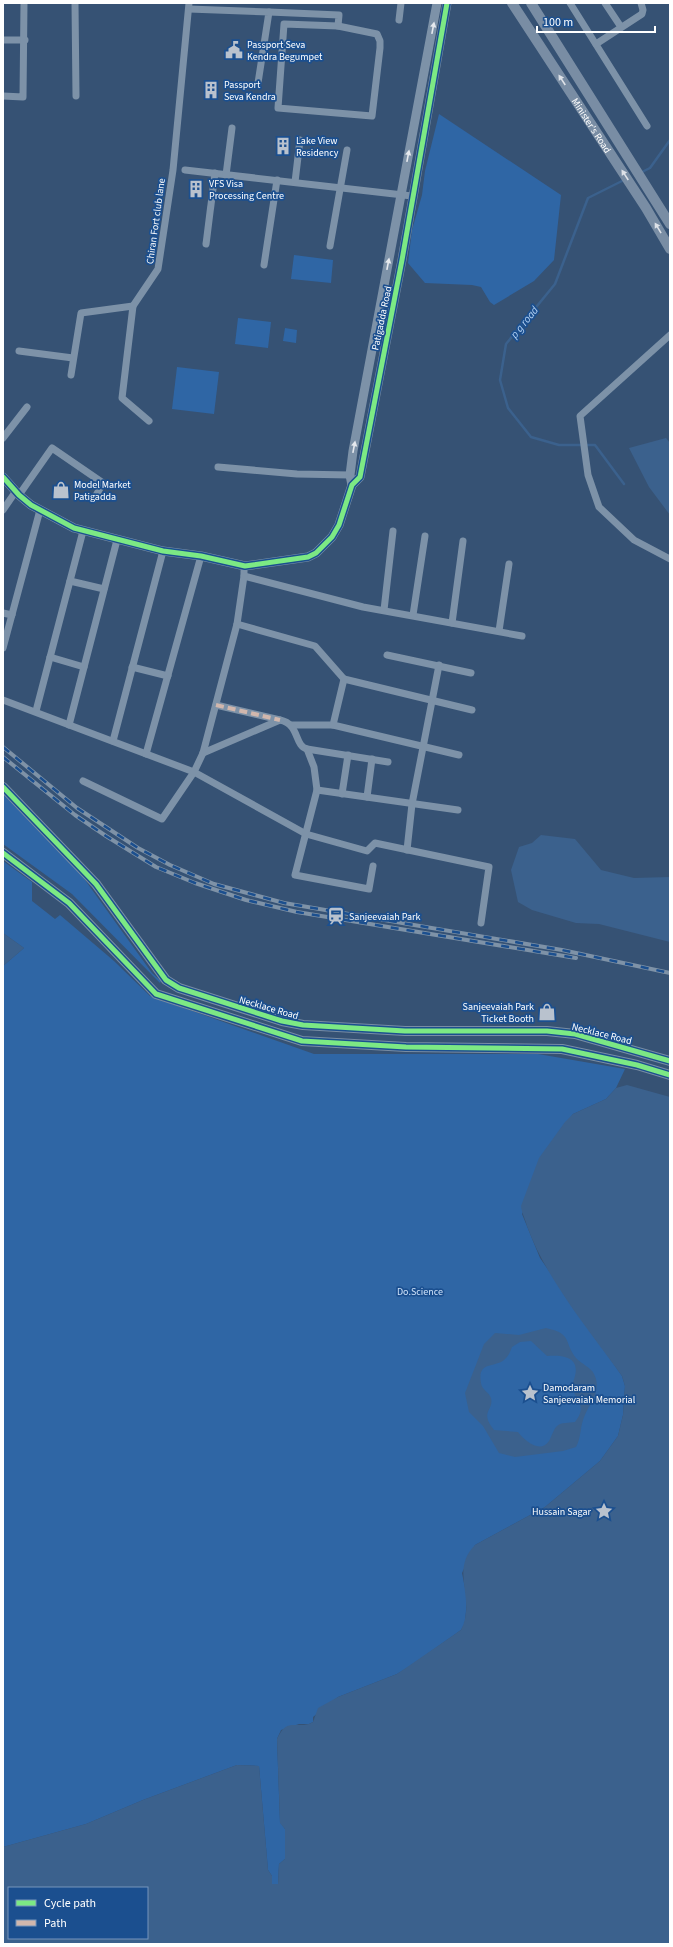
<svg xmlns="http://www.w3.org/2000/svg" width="673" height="1947" font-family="'Source Sans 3',sans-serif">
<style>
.green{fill:#2f66a5}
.water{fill:#3b618d;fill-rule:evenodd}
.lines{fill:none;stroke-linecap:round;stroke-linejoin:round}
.stream{stroke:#3b618d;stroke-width:2.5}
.minor{stroke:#7d92a8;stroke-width:7}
.tertiary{stroke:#7d92a8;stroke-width:9}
.secondary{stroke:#798da4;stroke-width:10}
.rail-casing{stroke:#7e92a7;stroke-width:4}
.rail{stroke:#1b4f8f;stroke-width:2.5;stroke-dasharray:8;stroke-linecap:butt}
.quiet{stroke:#d1b7ad;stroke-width:4;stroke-dasharray:8 4;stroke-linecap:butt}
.cycleway-casing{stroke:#1b4f8f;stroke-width:8}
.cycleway{stroke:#7ce984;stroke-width:5}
.oneway{fill:#e5e9ee}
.oneway2{fill:#dee2e8}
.labels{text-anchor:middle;stroke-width:3.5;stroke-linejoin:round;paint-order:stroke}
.poi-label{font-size:10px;fill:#fff;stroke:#1b4f8f;text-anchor:start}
.street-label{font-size:10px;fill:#fff;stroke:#1b4f8f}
.park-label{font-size:10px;fill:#cfe3fa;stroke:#1b4f8f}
.water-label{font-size:11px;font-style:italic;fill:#b5d3f5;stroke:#1b4f8f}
</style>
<rect width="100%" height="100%" fill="#365274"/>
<g class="green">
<polygon points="439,114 561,195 554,260 534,281 494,305 490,302 481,287 472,285 425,283 408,263 412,230 422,195 425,171"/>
<polygon points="294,255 333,260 331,283 291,279"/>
<polygon points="238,318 271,322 268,348 235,344"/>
<polygon points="285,328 297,330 296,343 283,341"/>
<polygon points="177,367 219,372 214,414 172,409"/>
<polygon points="3,793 80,873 139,955 152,973 161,981 160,983 72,894 3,844"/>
<polygon points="3,861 32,882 32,901 55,919 60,915 114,961 150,996 314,1054 538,1054 625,1069 616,1088 606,1099 573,1114 559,1132 522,1214 540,1258 622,1376 625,1386 623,1415 618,1436 600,1461 545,1507 475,1545 462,1573 467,1598 465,1623 461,1630 410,1666 397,1674 338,1697 313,1717 313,1722 309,1724 299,1724 281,1730 277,1739 280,1822 285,1829 285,1859 279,1864 278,1884 272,1884 272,1876 268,1870 259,1766 237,1765 143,1800 86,1824 3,1847 3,966 24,948 3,933"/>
</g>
<g class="water">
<polygon points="666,438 670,443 670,515 649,487 629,448"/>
<polygon points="541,835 575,839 601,870 634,878 670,877 670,942 599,924 576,923 532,910 518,902 511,870 519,847 532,843"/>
<polygon points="3,933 24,948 3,966"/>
<path d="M627,1085L670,1097V1944H3V1847L86,1824L143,1800L237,1765L259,1766L268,1870L272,1876V1884H278L279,1864L285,1859V1829L280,1823L277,1739C287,1718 293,1728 309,1724L313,1722L318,1708L338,1697L397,1674L461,1630C477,1599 449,1571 475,1545L545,1507L600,1461L618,1436L623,1415L625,1386L622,1376C589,1330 546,1279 527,1226C525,1218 522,1214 521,1206L539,1158L565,1122L573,1114L606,1099L616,1088ZM9,1888H147V1938H9Z"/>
<path d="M546,1328C573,1334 563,1341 576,1358C581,1364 591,1367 594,1374C603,1392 588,1404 583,1420C580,1429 581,1438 576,1447L563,1451L515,1457L499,1453L483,1426L469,1412L465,1393L484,1344L495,1333L519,1335ZM531,1341L547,1356C561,1355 580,1356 575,1376C574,1380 572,1384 572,1389C579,1402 586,1408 575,1422C569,1423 561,1422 557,1426C553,1430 552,1436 549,1441C540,1454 525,1441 518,1432L494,1430C479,1411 494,1411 491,1398C489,1392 482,1390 481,1383C477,1361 494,1368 504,1360C509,1356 510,1352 512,1347L520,1342Z"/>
</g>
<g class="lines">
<g class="stream">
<polyline points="640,173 650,168 670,140"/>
<polyline points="624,484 595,445 559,445 531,437 508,408 500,380 506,344 555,284 588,198 624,180"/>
</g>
<g class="minor">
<polyline points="75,3 76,96"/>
<polyline points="570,3 647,126"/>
<polyline points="605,3 621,27"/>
<polyline points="189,9 269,12 258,83"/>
<polyline points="269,12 339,15 338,26"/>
<polyline points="399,20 401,3"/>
<polygon points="284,24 338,26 377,34 380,41 380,48 372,116 278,108"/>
<polyline points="3,40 25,40"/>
<polyline points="596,44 642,14 643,10 641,3"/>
<polyline points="3,96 23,97 24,3"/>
<polyline points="185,170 412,196"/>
<polyline points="226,175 232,128"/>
<polyline points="295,182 300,140"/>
<polyline points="206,244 215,173"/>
<polyline points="330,246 347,150"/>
<polyline points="264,265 277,180"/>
<polyline points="670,335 580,416 588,475 599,507 634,540 670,559"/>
<polyline points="19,351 73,358"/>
<polyline points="71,375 81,313 133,306"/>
<polyline points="149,421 122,398 133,306 158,269 173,170 189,3"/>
<polyline points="3,438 27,407"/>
<polyline points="218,467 297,474 350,475"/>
<polyline points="19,495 52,448 103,483 94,499"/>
<polyline points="3,510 16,491"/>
<polyline points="244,571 244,576 363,607 522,636"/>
<polyline points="70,581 104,589"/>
<polyline points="384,610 393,531"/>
<polyline points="3,613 12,615"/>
<polyline points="413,615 425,536"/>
<polyline points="452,623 463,541"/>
<polyline points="237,624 315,646 344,679 472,710"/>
<polyline points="499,631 509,564"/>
<polyline points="3,648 40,510"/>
<polyline points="387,655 471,673"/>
<polyline points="50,657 84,667"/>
<polyline points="132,667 168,676"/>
<polyline points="3,700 194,772 306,834 367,851 375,843 489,867 481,923"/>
<polyline points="216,705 280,720"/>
<polyline points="36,711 83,531"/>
<polyline points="69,725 117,540"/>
<polyline points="292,725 333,725 344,679"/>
<polyline points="333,725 459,755"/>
<polyline points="113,741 163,551"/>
<polyline points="307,749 388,762"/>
<path d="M203,753L280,720C300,724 294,746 307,749L314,767L317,790L295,875L369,889L373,866"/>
<polyline points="146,754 201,556"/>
<polyline points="83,781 162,819 194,772 203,753 237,624 244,576"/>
<polyline points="317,790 458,810"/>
<polyline points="342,794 348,755"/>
<polyline points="367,797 372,759"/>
<polyline points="407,850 412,804 439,665"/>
</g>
<g class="tertiary">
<polyline points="3,477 19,495 31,505 74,528 163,551 201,556 245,566 308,557 316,553 332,537 339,525 352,485 360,477 402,260 447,3"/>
<polyline points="352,485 350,475 353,451 437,3"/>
</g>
<g class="secondary">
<path id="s1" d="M512,3L646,208L670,249"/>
<polyline points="531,3 670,224"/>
<polyline points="3,787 96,884 166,980 179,988 282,1021 303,1025 405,1031 547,1031 575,1034 670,1061"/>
<polyline points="3,853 69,903 156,994 302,1041 406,1047 562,1049 637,1065 670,1075"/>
</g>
<g class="rail-casing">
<g id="rail">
<polyline points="3,747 77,808 138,848 170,865 214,884 284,903 562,950 670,973"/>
<polyline points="3,757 75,815 106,836 156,867 195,883 246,900 297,912 576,958"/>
</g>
</g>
<use href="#rail" class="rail"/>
<polyline class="quiet" points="216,705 280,720"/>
<g class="cycleway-casing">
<g id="cycleway">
<polyline points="3,477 19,495 31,505 74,528 163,551 201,556 245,566 308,557 316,553 332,537 339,525 352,485 360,477 402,260 447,3"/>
<polyline points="3,787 96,884 166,980 179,988 282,1021 303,1025 405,1031 547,1031 575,1034 670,1061"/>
<polyline points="3,853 69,903 156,994 302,1041 406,1047 562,1049 637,1065 670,1075"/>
</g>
</g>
<use href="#cycleway" class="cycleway"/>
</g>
<defs><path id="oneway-solid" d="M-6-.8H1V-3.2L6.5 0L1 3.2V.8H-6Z"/></defs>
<g class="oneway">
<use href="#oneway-solid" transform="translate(433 28) rotate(-79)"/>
<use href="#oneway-solid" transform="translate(408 156) rotate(-79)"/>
<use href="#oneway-solid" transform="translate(388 264) rotate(-79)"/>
<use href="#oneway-solid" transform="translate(354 447) rotate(-79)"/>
</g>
<g class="oneway2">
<use href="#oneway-solid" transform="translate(562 80) rotate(-123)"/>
<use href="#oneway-solid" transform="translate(625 175) rotate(-123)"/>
<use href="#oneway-solid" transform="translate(658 228) rotate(-121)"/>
</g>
<defs>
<g id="civic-bare" transform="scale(1.38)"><path d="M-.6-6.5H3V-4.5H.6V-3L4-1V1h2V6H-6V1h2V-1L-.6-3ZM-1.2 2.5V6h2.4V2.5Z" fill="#b9c2ce" stroke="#1b4f8f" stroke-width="2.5" paint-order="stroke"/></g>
<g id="building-bare" transform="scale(1.38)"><path d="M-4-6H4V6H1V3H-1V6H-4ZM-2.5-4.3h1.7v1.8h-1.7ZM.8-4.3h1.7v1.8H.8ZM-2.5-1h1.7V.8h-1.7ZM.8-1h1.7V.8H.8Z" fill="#b9c2ce" stroke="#1b4f8f" stroke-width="2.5" paint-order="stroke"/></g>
<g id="shop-bare" transform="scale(1.38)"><path d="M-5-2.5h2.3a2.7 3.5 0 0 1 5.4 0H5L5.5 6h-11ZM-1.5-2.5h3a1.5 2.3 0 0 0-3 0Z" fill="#b9c2ce" stroke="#1b4f8f" stroke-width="2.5" paint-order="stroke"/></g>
<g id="station-bare" transform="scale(1.38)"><path d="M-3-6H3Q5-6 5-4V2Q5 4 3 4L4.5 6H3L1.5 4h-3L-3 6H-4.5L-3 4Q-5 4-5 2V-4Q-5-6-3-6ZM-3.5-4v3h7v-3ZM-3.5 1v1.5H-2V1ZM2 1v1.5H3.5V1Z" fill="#b9c2ce" stroke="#1b4f8f" stroke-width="2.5" paint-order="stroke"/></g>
<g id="sight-bare" transform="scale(1.38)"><path d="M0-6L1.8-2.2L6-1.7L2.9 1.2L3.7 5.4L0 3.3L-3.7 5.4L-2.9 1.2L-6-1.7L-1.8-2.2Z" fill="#b9c2ce" stroke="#1b4f8f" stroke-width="2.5" paint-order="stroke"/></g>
</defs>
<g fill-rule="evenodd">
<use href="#civic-bare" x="234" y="50"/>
<use href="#building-bare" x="211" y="90"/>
<use href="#building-bare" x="283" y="146"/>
<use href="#building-bare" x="196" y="189"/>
<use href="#shop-bare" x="61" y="490"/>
<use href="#station-bare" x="336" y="916"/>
<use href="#shop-bare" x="547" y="1012"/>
<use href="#sight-bare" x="530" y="1393"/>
<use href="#sight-bare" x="604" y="1511"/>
</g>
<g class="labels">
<g class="poi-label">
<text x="247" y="48">Passport Seva<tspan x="247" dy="12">Kendra Begumpet</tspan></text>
<text x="224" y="88">Passport<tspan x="224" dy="12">Seva Kendra</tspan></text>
<text x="296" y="144">Lake View<tspan x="296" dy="12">Residency</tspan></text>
<text x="209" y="187">VFS Visa<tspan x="209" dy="12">Processing Centre</tspan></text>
<text x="74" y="488">Model Market<tspan x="74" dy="12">Patigadda</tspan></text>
<text x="349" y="920">Sanjeevaiah Park</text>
<text x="534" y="1010" text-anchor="end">Sanjeevaiah Park<tspan x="534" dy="12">Ticket Booth</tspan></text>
<text x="543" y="1391">Damodaram<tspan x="543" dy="12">Sanjeevaiah Memorial</tspan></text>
<text x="591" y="1515" text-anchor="end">Hussain Sagar</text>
</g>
<g class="street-label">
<text dy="4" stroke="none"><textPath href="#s1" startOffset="146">Minister's Road</textPath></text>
<text transform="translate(155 221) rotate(-82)" y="4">Chiran Fort club lane</text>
<text transform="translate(381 318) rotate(-78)" y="4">Patigadda Road</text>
<text transform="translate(269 1007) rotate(16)" y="4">Necklace Road</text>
<text transform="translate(602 1033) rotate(14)" y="4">Necklace Road</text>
</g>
<g class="park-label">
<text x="420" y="1295">Do.Science</text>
</g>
<g class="water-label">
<text transform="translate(524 322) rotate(-51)" y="4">p g road</text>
</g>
</g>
<rect width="673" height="1947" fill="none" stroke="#ffffff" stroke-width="8"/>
<rect x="8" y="1887" width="140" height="52" fill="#1b4f8f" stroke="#7695bc"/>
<rect x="16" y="1900" width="20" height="6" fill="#7ce984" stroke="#7695bc"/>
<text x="44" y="1907" font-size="12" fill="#ffffff">Cycle path</text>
<rect x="16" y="1920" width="20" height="6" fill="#d1b7ad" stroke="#7695bc"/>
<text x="44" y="1927" font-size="12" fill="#ffffff">Path</text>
<path d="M537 26v6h118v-6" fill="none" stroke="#ffffff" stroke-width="2"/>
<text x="543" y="26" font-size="12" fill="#ffffff" stroke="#1b4f8f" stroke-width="3" paint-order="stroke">100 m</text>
</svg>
